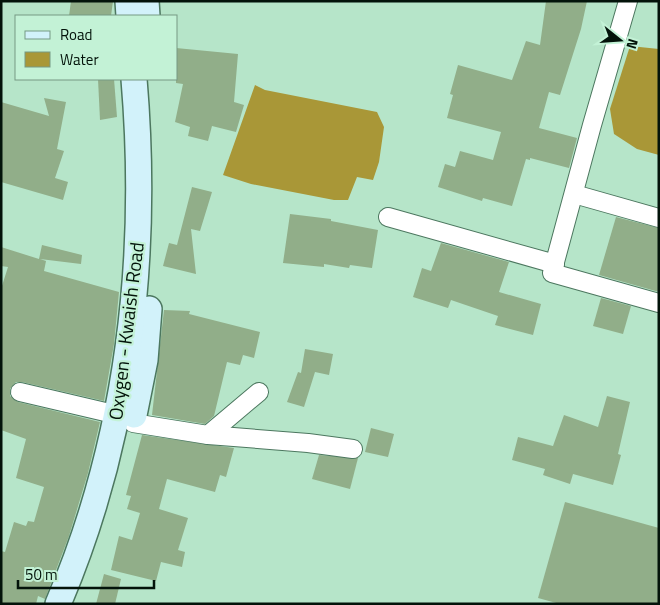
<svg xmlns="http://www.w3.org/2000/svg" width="660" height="605" font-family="'Titillium Web',sans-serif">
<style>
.water{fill:#a99737}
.building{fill:#91ae89}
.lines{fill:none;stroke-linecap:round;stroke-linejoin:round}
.minor-casing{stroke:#4c775f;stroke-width:20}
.secondary-casing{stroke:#4c775f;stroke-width:28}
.minor{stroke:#fff;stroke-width:18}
.secondary{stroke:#d2f2fa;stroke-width:25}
.labels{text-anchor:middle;stroke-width:4.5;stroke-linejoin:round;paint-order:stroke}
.street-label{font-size:19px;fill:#03130a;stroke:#c3f2d6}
</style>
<rect width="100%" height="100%" fill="#b6e5c9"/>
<g class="water">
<polygon points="630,46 659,49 659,155 637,149 614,134 610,109"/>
<polygon points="255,85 265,90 377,112 384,127 379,162 373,180 357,177 348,200 334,200 251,184 223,175"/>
</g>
<g class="building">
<polygon points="71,1 113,1 111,16 69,16"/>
<polygon points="546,1 587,1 581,29 560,95 549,92 539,128 577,138 569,168 530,158 530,160 526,159 512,206 483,198 482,201 438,187 445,164 455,167 460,151 493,160 501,132 447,118 453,95 450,94 458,65 512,80 526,41 540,45"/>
<polygon points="176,48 238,54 234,102 244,105 236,132 212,126 208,141 188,136 190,127 175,122 183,84 176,83"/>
<polygon points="98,79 114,79 117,117 100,120"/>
<polygon points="44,98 66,102 57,149 64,151 55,178 68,182 63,200 1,182 1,102 49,116"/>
<polygon points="192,187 212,192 200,231 191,229 196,274 163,266 169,243 177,245"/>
<polygon points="290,214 331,219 331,221 378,230 372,268 350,265 349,268 324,264 324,267 283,263"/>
<polygon points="616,217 659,228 659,292 599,275"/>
<polygon points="441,243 509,262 499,292 541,304 533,335 495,325 498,316 451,300 448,308 413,297 422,268 431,271"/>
<polygon points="42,245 82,255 81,264 40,259 46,261 44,271 119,292 114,344 104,401 22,382 16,382 10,389 10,396 18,402 100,422 88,473 69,536 45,599 38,596 36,604 1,604 1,551 5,552 14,522 26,526 28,521 34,522 44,487 16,478 26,439 1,430 1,289 8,267 1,266 1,247 39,259"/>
<polygon points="601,298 631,306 623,334 593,326"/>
<polygon points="164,310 190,311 189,314 260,332 254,358 243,355 240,365 227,362 214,416 205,424 152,415"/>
<polygon points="305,349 333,354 329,375 315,372 304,407 287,402 298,372 301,373"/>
<polygon points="607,396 630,402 618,454 621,455 613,485 573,474 570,484 543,475 545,469 512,460 518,437 553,446 564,415 598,427"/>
<polygon points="371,428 394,434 388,457 365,452"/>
<polygon points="142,435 234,448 226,477 220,475 215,492 167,479 159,509 188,518 178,550 185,552 182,567 161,562 156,581 111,570 119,536 132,540 140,513 127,509 131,496 126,495"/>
<polygon points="319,455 358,458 350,489 312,479"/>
<polygon points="565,502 659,528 659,604 560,604 538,598"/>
<polygon points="104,574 121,579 115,604 96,604"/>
</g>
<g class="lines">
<g class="minor-casing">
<g id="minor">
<polyline points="628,1 592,125 552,273 659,303"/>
<polyline points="574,194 659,218"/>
<polyline points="388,217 555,264"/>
<polyline points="20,392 118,415"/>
<polyline points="133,423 208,435 259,392"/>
<polyline points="208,435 308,443 353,449"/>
</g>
</g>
<g class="secondary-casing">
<g id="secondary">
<polyline points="128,1 129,16"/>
<polyline points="146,1 147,16"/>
<polyline points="134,415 145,360 149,309"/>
<path d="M58,604C129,438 149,257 134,79"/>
</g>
</g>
<use href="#minor" class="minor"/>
<use href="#secondary" class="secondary"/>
</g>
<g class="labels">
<g class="street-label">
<text transform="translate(126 331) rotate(-83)" y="7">Oxygen - Kwaish Road</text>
</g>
</g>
<rect width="660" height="605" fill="none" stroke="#03130a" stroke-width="5"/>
<rect x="15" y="15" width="162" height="65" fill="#c3f2d6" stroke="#769984"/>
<rect x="25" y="31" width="25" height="8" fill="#d2f2fa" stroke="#769984"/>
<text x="60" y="40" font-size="15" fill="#03130a">Road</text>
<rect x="25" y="52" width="25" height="15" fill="#a99737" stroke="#769984"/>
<text x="60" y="65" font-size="15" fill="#03130a">Water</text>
<g transform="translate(620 40) rotate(107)" stroke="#c3f2d6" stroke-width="4" paint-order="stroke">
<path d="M0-4L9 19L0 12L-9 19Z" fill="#03130a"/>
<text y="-8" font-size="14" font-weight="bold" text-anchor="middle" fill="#03130a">N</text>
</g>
<path d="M18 580v8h136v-8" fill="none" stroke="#03130a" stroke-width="2.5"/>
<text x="25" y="580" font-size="15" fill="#03130a" stroke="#c3f2d6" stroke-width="4" paint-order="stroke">50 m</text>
</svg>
